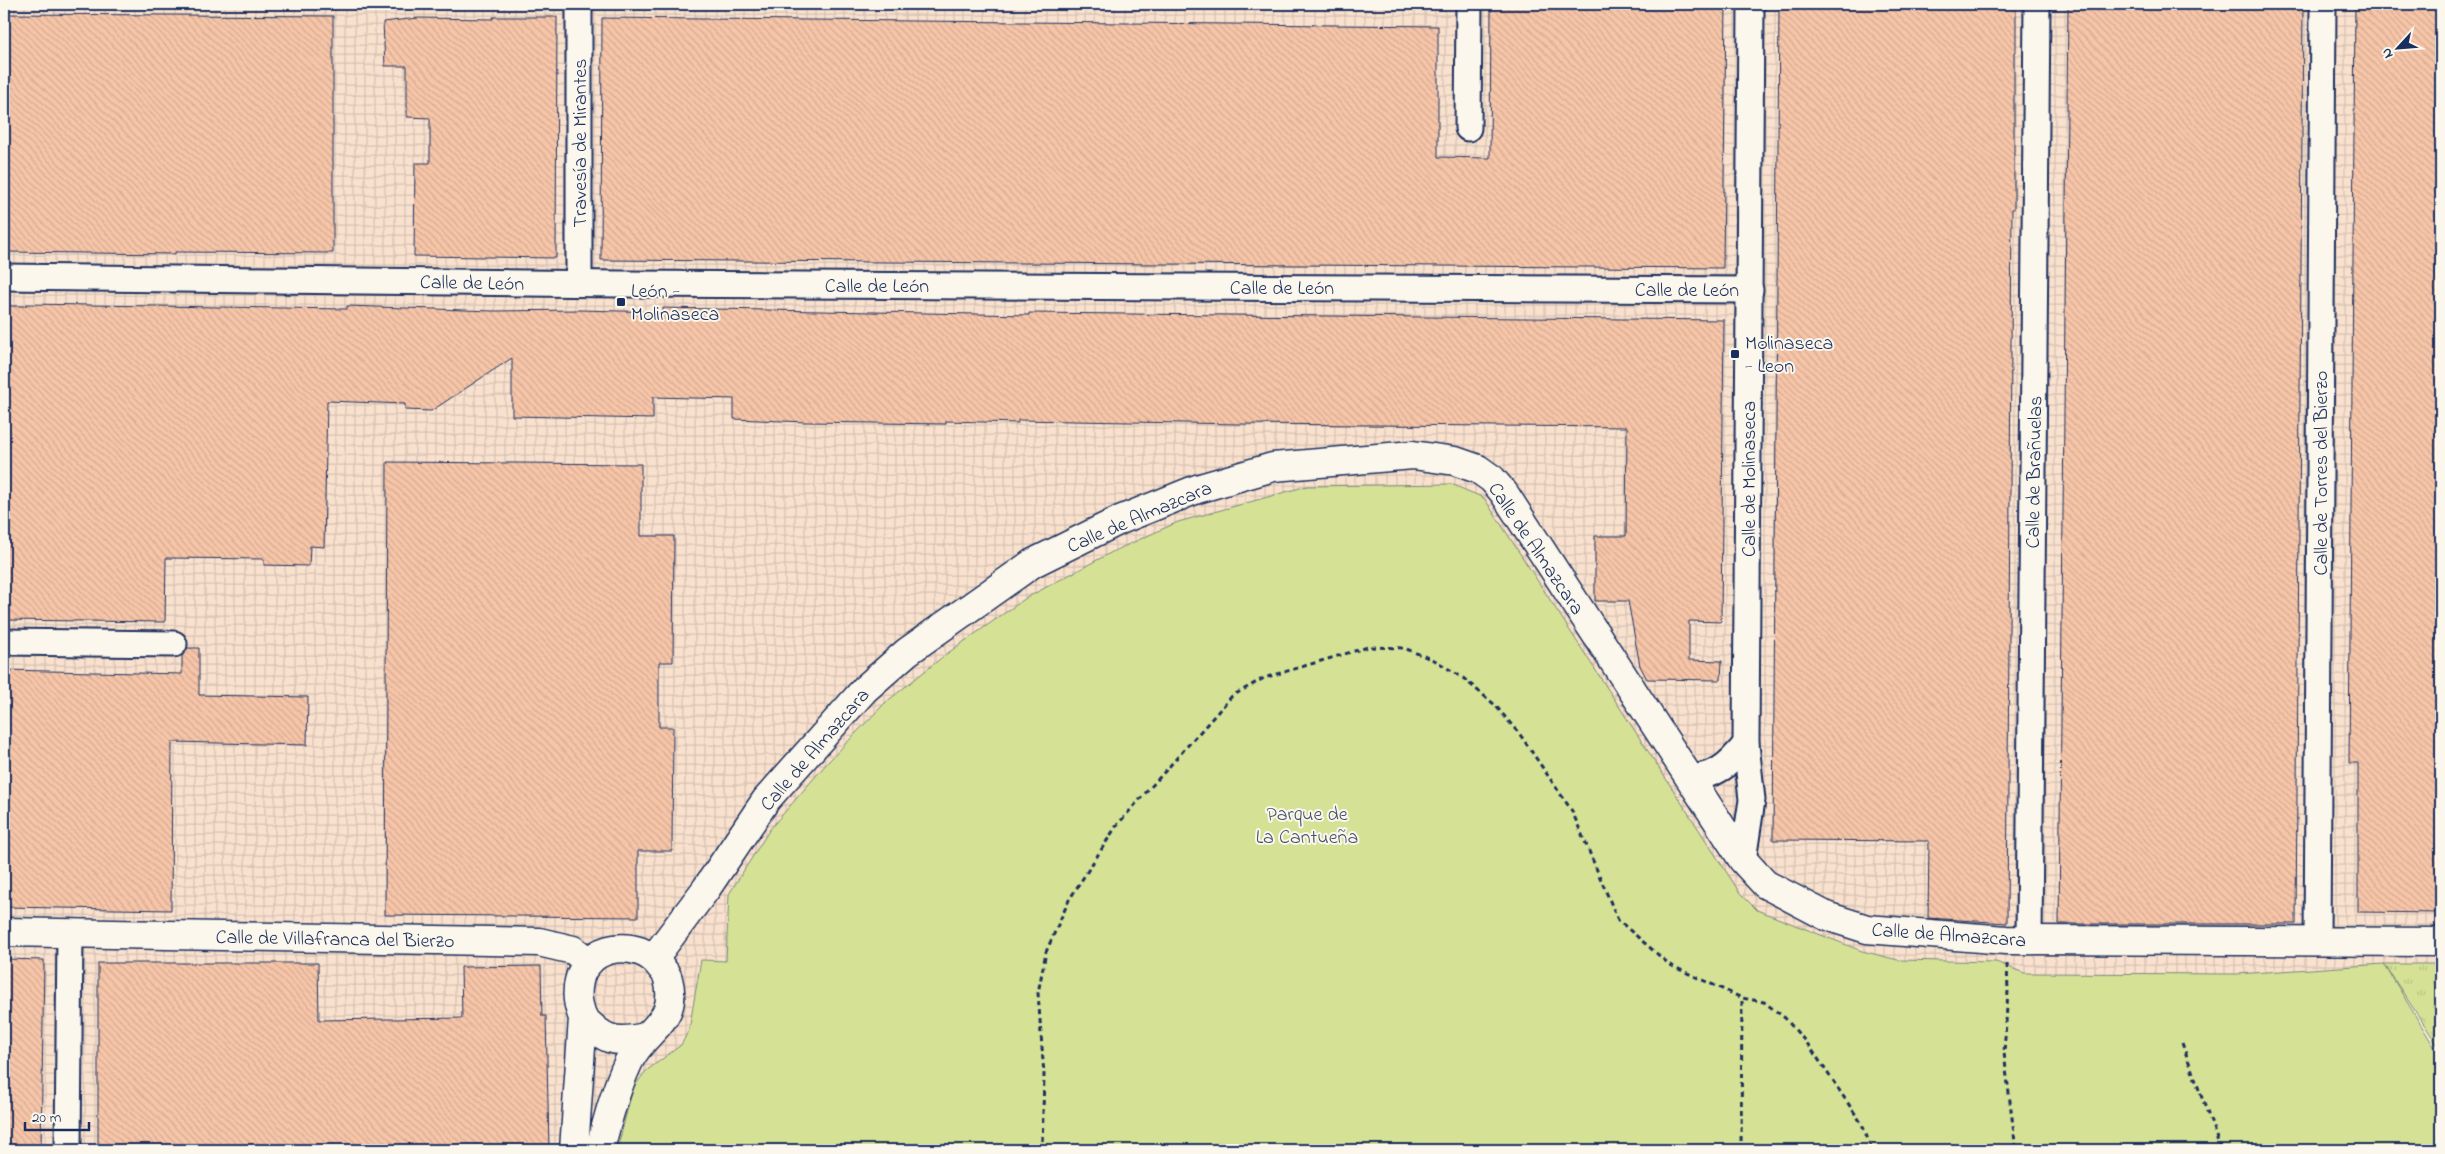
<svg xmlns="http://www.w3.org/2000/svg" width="2445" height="1154" font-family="'Indie Flower',sans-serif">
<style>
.industrial{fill:url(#industrial-grid)}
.grass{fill:url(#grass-tufts);stroke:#78887a}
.park{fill:#d5e295;stroke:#78887a}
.building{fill:url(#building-back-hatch);stroke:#1b2f5e}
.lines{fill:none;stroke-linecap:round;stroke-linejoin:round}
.street-casing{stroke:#1b2f5e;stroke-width:29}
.secondary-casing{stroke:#1b2f5e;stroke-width:31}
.path{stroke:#1b2f5e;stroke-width:3;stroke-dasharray:5 4;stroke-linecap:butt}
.street{stroke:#fbf7ec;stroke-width:25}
.secondary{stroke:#fbf7ec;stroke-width:28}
.poi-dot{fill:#1b2f5e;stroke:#fbf7ec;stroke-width:2}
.labels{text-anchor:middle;stroke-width:4;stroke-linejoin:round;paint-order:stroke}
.street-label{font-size:20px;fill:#1b2f5e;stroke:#fbf7ec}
.poi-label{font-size:20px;fill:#1b2f5e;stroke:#fbf7ec;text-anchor:start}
.park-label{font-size:20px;fill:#405369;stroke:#fbf7ec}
</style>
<defs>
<pattern id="industrial-grid" width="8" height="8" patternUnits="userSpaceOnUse" patternTransform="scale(1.25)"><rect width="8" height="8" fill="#f9e1ce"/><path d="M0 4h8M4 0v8" fill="none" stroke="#d5c1b3"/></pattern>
<pattern id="grass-tufts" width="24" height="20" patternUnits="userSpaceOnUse" patternTransform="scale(1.25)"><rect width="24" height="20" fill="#d5e295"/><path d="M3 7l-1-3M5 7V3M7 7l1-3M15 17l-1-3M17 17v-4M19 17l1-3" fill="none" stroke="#b6c283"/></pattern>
<pattern id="building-back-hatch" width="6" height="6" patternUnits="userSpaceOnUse" patternTransform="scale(1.25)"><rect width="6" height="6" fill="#f7c5a8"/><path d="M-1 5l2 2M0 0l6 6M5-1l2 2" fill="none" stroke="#d3aa93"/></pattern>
</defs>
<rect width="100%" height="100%" fill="#faedde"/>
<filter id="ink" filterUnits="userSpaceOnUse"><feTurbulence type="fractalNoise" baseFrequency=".02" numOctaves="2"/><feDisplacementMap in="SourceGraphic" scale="10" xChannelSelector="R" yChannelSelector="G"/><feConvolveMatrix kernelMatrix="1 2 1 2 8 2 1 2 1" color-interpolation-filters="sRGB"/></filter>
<g filter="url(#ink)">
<polygon class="industrial" points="4,4 2441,4 2441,964 2384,964 2237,974 2024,973 1995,962 1898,960 1862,951 1757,910 1740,893 1026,598 945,655 885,703 828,762 770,829 729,894 726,962 701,960 689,1030 681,1045 646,1071 633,1088 617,1150 4,1150"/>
<polygon class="grass" points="2384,964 2441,964 2441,1050"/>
<polygon class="park" points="1451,484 1484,498 1740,893 1757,910 1862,951 1898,960 1996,962 2024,973 2237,974 2384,964 2441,1058 2441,1150 617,1150 633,1088 646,1071 681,1045 689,1030 701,960 726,961 729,894 770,829 828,762 885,703 945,655 1026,598 1114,551 1178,522 1307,486"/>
<g class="building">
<polygon points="1491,4 1726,4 1723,268 601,260 602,18 1438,26 1438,157 1490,158"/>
<polygon points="1779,4 2016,4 2016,52 2014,52 2014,209 2012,209 2007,923 1928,918 1929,841 1773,840"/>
<polygon points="2068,4 2303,4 2296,924 2059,924"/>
<polygon points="2355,4 2441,4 2441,913 2358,912 2358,763 2349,763"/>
<polygon points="4,14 333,16 333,253 175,252 175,254 4,252"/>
<polygon points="493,17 557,17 556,258 414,256 415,163 430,163 430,118 407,117 407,66 385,66 383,22 418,18 493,19"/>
<polygon points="26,304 347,309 347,306 493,311 579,310 663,312 663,308 1029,315 1029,313 1724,320 1721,622 1689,621 1689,660 1722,661 1721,680 1647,679 1640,666 1628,601 1595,601 1595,536 1626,536 1627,427 1239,424 1018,420 1018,423 946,421 946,424 806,422 734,419 734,399 653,397 653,419 512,416 512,358 431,411 405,410 405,404 327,401 324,547 310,546 309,566 264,565 264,559 166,558 165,622 4,620 4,306 26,306"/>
<polygon points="387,462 641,464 641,536 674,536 673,662 659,662 659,727 673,727 672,851 638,851 638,917 385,915"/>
<polygon points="187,648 199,648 199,695 308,697 307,745 172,742 171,910 4,907 4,670 182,674 182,656"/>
<polygon points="4,959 44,960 41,1150 4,1150"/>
<polygon points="98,963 318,963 319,1020 462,1018 461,967 541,966 542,1016 546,1016 549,1147 346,1150 98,1150"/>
</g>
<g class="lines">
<g class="street-casing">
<g id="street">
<polyline points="1468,128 1469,4"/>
<polyline points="4,277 620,284 1750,290"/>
<polyline points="579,283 579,4"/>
<polyline points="4,642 174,644"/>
<path d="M1690,778C1718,775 1728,766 1746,744"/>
<polyline points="1743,860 1752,800 1746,744 1751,4"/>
<polyline points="2029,940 2037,4"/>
<polyline points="2317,942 2323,4"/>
<polyline points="68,1150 70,932"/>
</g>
</g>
<g class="secondary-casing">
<g id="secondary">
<polyline points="4,932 539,942 573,950 589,962"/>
<polyline points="654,958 706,889 766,800 865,689 907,652 1033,563 1120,520 1197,489 1273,467 1413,455 1455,461 1478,469 1492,479 1504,493 1743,860 1765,884 1826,916 1867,929 2006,940 2441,942"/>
<path d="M583,1018C604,1040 614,1044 645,1037"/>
<path d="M574,1150L583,1018C578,1005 576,995 579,981C587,943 639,938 660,966C663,970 667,974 668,979C680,1023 643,1029 628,1063C615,1091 607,1120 600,1150"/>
</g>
</g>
<g class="path">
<polyline points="2007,964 2008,991 2004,1053 2016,1150"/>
<polyline points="2182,1043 2221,1150"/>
<polyline points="1042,1150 1044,1075 1038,993 1046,952 1069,900 1117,825 1232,696 1264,678 1368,647 1404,648 1436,661 1463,678 1495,705 1521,736 1572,811 1618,920 1670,965 1742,998 1764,1002 1785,1018 1810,1047 1862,1124 1872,1150"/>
<polyline points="1741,1150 1742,998"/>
</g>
<use href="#street" class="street"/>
<use href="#secondary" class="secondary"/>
</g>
</g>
<g class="poi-dot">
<rect x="616" y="297" width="10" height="10" rx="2.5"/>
<rect x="1730" y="349" width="10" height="10" rx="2.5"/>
</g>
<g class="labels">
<g class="street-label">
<text transform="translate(579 143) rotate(-90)" y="7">Travesía de Mirantes</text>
<text transform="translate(472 282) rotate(1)" y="7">Calle de León</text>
<text x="877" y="292">Calle de León</text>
<text x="1282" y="294">Calle de León</text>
<text x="1687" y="296">Calle de León</text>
<text transform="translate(2033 472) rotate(-89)" y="7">Calle de Brañuelas</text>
<text transform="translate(2320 473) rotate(-90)" y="7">Calle de Torres del Bierzo</text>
<text transform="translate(1748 479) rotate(-90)" y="7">Calle de Molinaseca</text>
<text transform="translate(1139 516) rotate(-23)" y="7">Calle de Almazcara</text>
<text transform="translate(1537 548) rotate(56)" y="7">Calle de Almazcara</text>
<text transform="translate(814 749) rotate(-49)" y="7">Calle de Almazcara</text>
<text transform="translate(1949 934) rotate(4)" y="7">Calle de Almazcara</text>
<text transform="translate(335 938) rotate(1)" y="7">Calle de Villafranca del Bierzo</text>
</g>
<g class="poi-label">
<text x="631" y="297">León -<tspan x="631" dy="23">Molinaseca</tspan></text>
<text x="1745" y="349">Molinaseca<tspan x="1745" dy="23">- Leon</tspan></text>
</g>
<g class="park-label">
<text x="1307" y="820">Parque de<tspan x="1307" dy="23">La Cantueña</tspan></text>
</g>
</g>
<rect width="2445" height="1154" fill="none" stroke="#fbf7ec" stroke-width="20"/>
<rect x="10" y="10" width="2425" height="1134" fill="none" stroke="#1b2f5e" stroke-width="2" filter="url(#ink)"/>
<g transform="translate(2398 48) rotate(244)" stroke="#fbf7ec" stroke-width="4" paint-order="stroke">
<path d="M0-4L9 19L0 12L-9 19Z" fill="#1b2f5e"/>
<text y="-8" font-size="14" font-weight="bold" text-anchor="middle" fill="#1b2f5e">N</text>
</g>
<path d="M25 1122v8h64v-8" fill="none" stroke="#1b2f5e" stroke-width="2.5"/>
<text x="32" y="1122" font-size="15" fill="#1b2f5e" stroke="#fbf7ec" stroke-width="4" paint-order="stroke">20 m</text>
</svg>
